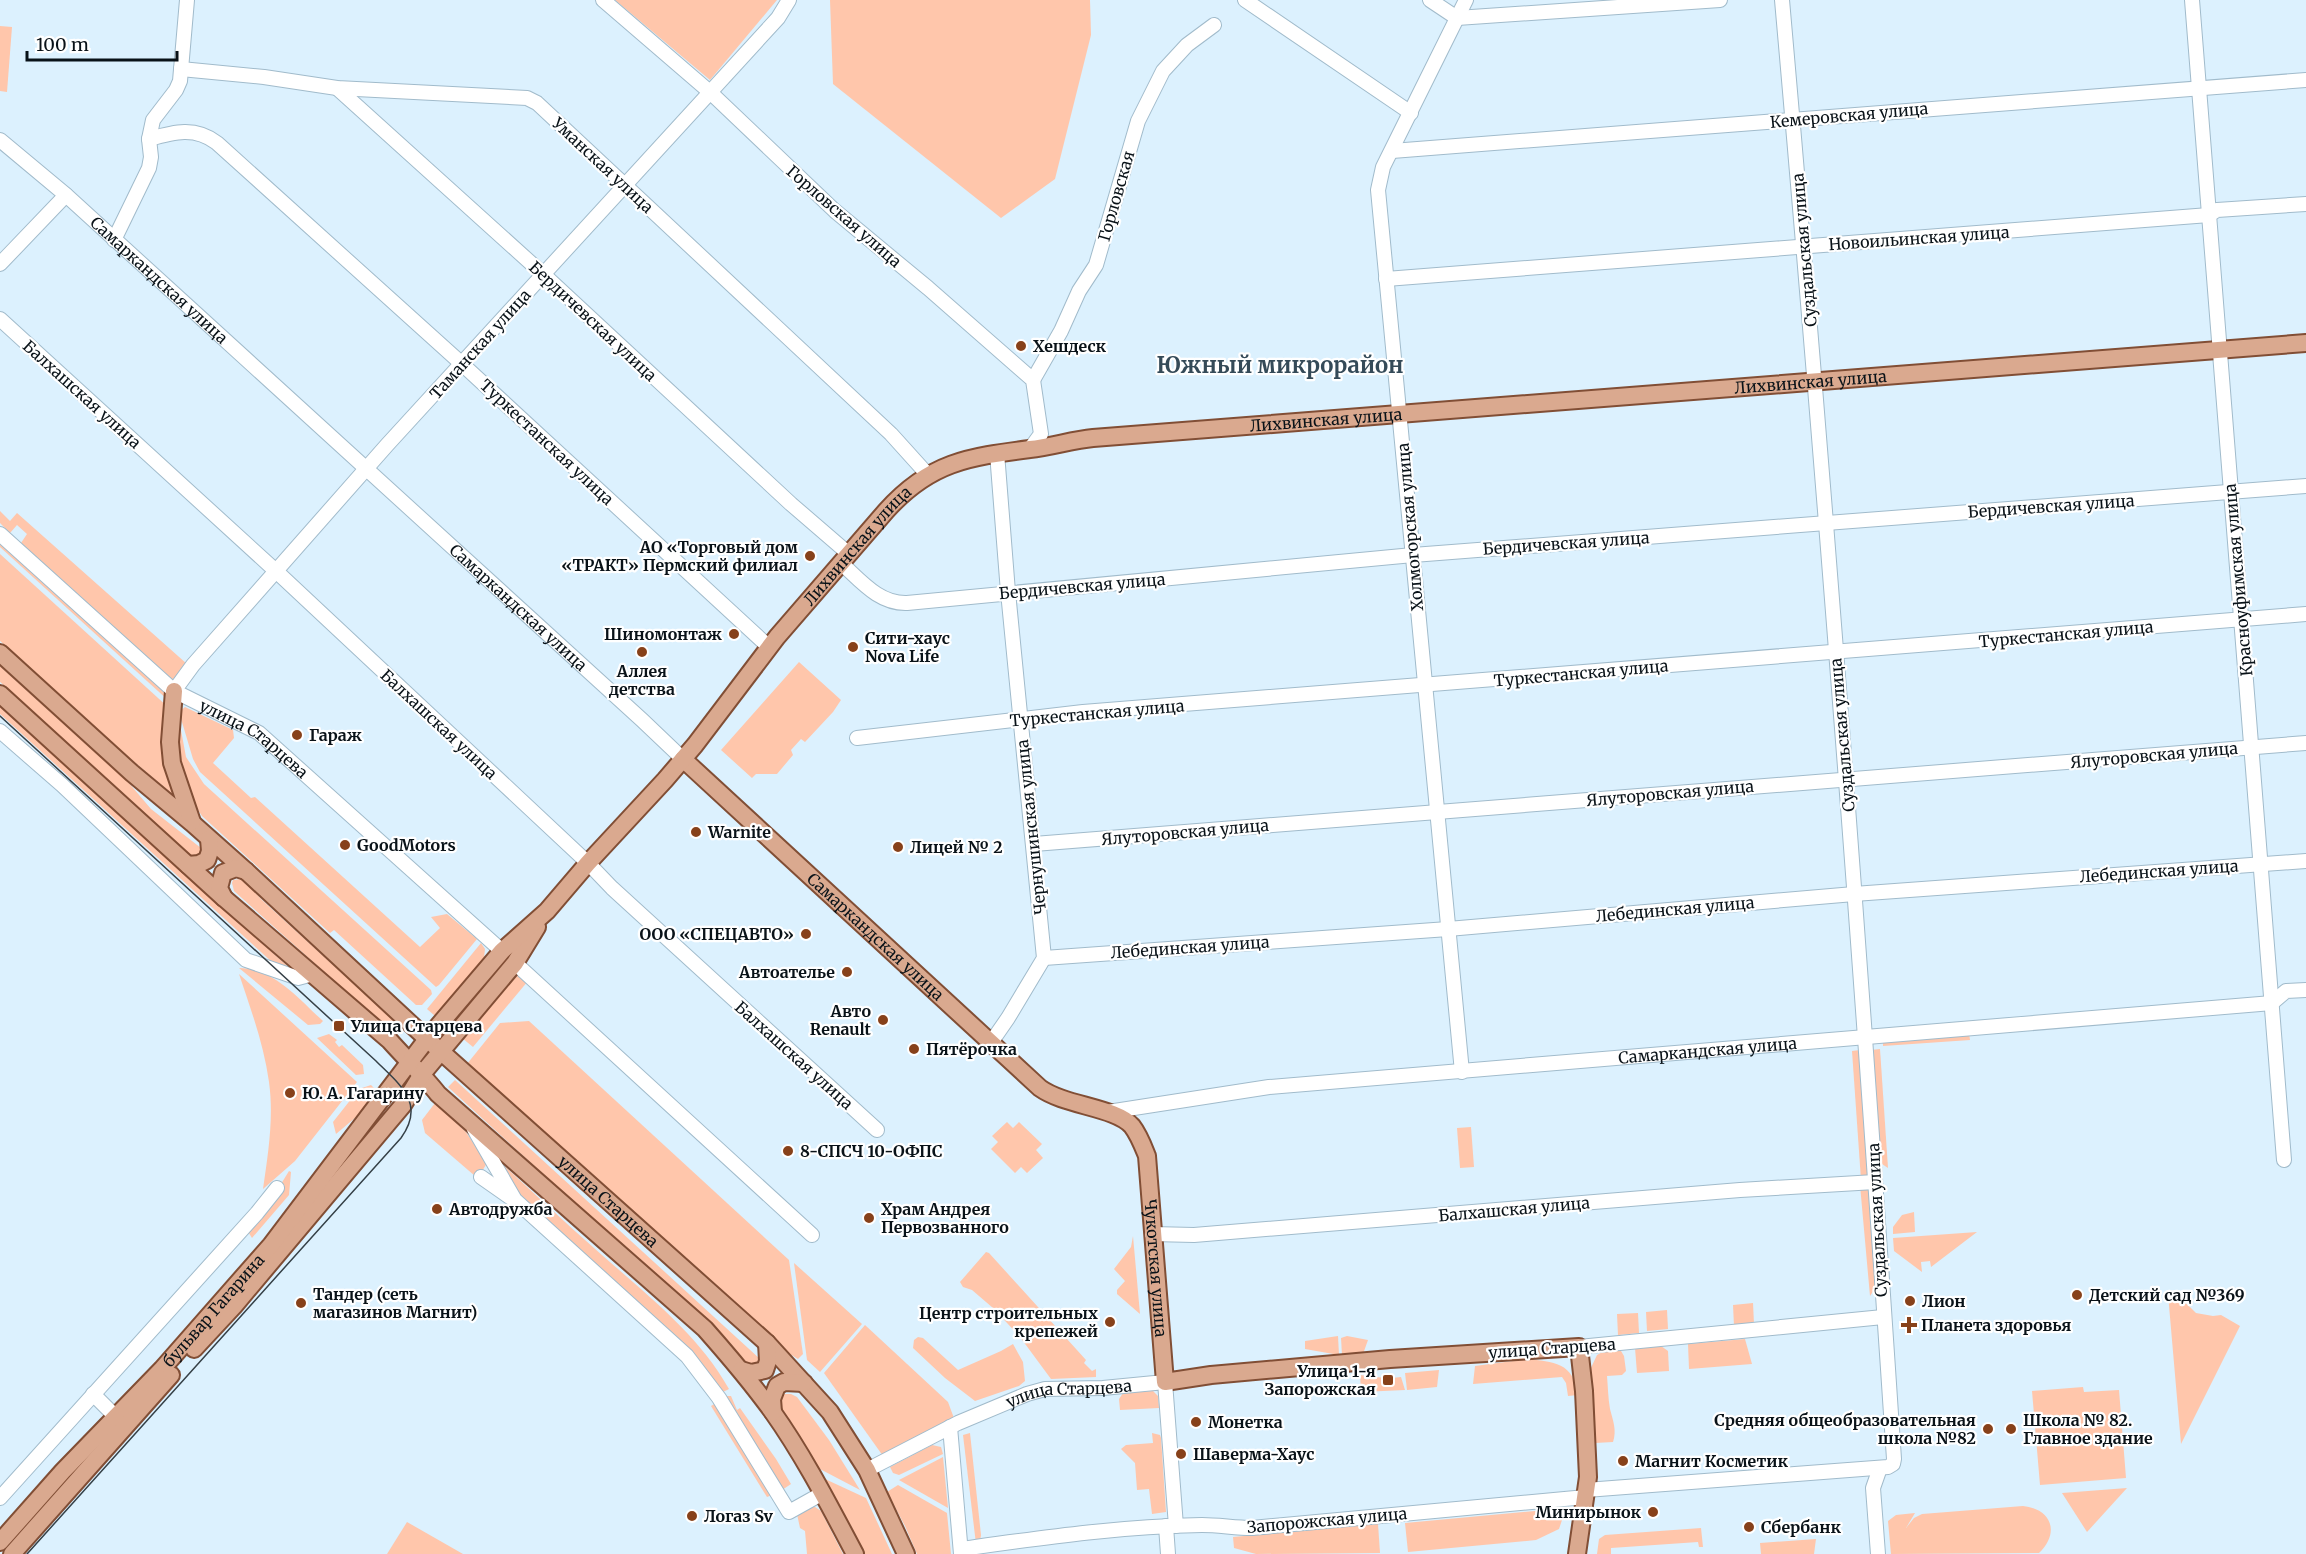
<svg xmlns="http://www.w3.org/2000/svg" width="2306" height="1554" font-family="Merriweather,serif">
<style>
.green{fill:#ffc6ab}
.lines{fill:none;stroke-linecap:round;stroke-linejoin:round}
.minor-casing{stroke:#a1bbcb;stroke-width:16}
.major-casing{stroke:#814e35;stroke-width:20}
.minor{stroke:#fff;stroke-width:14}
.major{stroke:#daa98f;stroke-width:16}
.tram{stroke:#354047;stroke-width:1.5}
.poi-dot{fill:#87411a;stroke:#fff;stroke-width:2}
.labels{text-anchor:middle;stroke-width:4.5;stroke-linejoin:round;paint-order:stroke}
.street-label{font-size:16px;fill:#091218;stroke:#fff}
.poi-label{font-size:16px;font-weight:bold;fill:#091218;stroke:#fff;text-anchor:start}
.district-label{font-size:22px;font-weight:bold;fill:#344a58;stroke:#fff}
</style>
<rect width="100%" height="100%" fill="#dcf1fe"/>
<g class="green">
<polygon points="615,0 777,0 710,80"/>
<polygon points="830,0 1090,0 1091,35 1055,179 1001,218 833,84"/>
<polygon points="0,26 12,27 7,92 0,91"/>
<polygon points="0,511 10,521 17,513 187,664 177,677 170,680 21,543 27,534 17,525 10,533 0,523"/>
<polygon points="0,542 166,693 170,702 0,547"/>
<polygon points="0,554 169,708 179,800 114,745 0,641"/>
<polygon points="799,662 841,700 833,712 805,742 801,739 791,750 793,755 777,774 756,774 752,778 721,750"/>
<polygon points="0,666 128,782 151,809 201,848 199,857 194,857 189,854 0,682"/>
<polygon points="0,706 293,971 273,963 0,714"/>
<polygon points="185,707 233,730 234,738 213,763 251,798 255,797 420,947 440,928 431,917 447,914 477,939 439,985 436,987 200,772 193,759 179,712"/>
<polygon points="177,724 181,730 186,757 204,784 431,990 432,994 422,1005 416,1005 334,930 330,933 202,816 194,804 179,773"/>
<polygon points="240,879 245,881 262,900 397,1023 390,1031 234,891 232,883 233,880"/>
<polygon points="481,943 485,949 484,958 435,1016 427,1009"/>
<path d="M239,968C275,969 298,998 323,1021L320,1024L308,1025Z"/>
<path d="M239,974L357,1082L295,1161L263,1189C268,1154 274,1118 269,1082C264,1045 251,1010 239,974Z"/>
<polygon points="518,975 528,981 473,1047 462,1038 513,977"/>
<polygon points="529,1021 789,1260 803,1354 798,1359 772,1343 467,1064 500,1023"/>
<polygon points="1969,1033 1970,1040 1883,1046 1883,1041"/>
<polygon points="329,1034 337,1040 335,1042 339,1047 342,1045 363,1065 364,1074 356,1075 317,1038"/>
<polygon points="1880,1049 1888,1168 1882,1164 1879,1156 1871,1050"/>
<polygon points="1860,1050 1868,1177 1861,1180 1852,1051"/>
<polygon points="455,1080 760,1359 760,1364 747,1369 591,1218 448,1087"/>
<path d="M371,1085L376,1090C370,1108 350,1122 336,1134L333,1122L359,1089Z"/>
<polygon points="435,1103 466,1132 487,1163 481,1173 475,1176 425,1133 422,1120"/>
<polygon points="1007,1122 1013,1128 1019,1122 1042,1144 1036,1150 1043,1158 1027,1173 1021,1167 1015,1173 991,1149 998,1142 992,1136"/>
<polygon points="1471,1127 1474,1167 1460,1168 1457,1128"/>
<path d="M499,1161C531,1190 562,1220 594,1248C642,1291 698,1333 729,1389L723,1392L690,1349L520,1197Z"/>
<polygon points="289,1171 291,1172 289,1195 252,1238 247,1230 284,1189 281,1184"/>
<polygon points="1860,1185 1869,1189 1869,1192 1876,1287 1870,1296"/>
<polygon points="1914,1212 1915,1232 1893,1234 1893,1227 1902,1215"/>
<polygon points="1977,1232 1931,1267 1930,1261 1921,1262 1922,1272 1894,1251 1893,1238"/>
<polygon points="1133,1236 1140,1314 1117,1294 1117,1290 1125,1281 1114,1269 1131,1247"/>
<polygon points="986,1252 989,1253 1086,1360 1084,1363 1092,1371 1096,1369 1096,1377 1051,1379 1020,1337 993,1308 972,1290 963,1287 960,1282"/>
<polygon points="794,1263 862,1324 820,1372 807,1360"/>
<polygon points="2168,1294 2178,1301 2187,1304 2196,1313 2213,1316 2221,1315 2240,1326 2181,1444"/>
<polygon points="1753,1303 1754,1324 1734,1326 1733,1305"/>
<polygon points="1667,1310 1668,1329 1647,1331 1646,1312"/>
<polygon points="1638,1313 1639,1333 1618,1335 1617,1314"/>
<polygon points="865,1325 948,1402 955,1421 883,1456 824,1373"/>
<polygon points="1338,1336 1339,1355 1305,1349 1305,1341"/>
<polygon points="1347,1336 1368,1340 1363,1354 1342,1355 1341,1338"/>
<polygon points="918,1337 923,1338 958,1370 1001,1351 1013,1344 1023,1362 1025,1381 1019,1386 975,1401 945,1378 913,1348 914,1340"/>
<polygon points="1745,1339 1752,1364 1689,1369 1688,1344"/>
<polygon points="1661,1346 1668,1351 1669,1371 1637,1373 1635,1348"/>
<path d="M1610,1348L1621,1351L1624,1356L1626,1371L1622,1375L1607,1376C1608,1387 1608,1398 1610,1409C1613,1421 1617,1430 1613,1442L1595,1443L1590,1370L1597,1355Z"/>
<path d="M1527,1359C1553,1362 1574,1362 1578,1395L1568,1396L1566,1383L1562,1377L1473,1384L1475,1366Z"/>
<polygon points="1439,1370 1437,1387 1407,1390 1405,1373"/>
<polygon points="1360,1375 1385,1378 1385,1382 1392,1382 1392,1378 1401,1377 1405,1390 1361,1392"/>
<polygon points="2083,1387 2084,1392 2119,1390 2126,1478 2040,1485 2032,1391"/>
<polygon points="1153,1391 1158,1396 1159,1408 1120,1410 1119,1399 1123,1393"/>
<polygon points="784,1394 791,1394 797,1397 829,1440 860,1490 818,1468 780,1410 779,1398"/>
<polygon points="726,1396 731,1396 737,1410 740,1408 776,1459 791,1484 782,1490"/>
<polygon points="716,1403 772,1495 767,1497 711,1406"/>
<polygon points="970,1433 981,1535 980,1542 976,1544 963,1435"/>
<polygon points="1152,1433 1160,1435 1161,1438 1166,1512 1152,1514 1149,1489 1137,1490 1135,1463 1121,1449 1126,1445 1153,1443"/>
<polygon points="932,1445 941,1447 943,1454 899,1475 893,1473 890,1467"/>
<polygon points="943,1457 948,1508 899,1480"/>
<polygon points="825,1479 866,1498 892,1554 864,1554"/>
<polygon points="898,1485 947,1513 951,1554 917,1554 905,1526 887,1492"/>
<polygon points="2127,1488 2087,1532 2062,1493"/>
<path d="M2023,1506C2052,1509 2060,1533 2039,1553L1891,1554L1888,1521L1896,1515L1915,1513L1906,1528L1914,1518L1922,1514Z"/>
<polygon points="810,1507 815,1507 821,1511 843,1554 807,1554 805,1531 800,1528 797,1514"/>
<polygon points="1566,1508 1559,1529 1536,1540 1408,1552 1405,1523"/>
<polygon points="407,1522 463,1554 387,1554"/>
<polygon points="1378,1524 1380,1553 1256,1554 1234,1548 1233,1537"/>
<polygon points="1701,1528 1703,1547 1699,1547 1698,1542 1611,1548 1611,1554 1597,1554 1599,1539 1605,1535"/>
<polygon points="1816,1539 1814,1554 1761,1554 1760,1543"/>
</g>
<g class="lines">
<g class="minor-casing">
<g id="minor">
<polyline points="603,0 711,93 835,211 928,288 1033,380 1041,434 1030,449"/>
<polyline points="1245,0 1411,113"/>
<polyline points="1430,0 1457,18 1720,0"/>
<polyline points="2192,0 2284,1160"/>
<polyline points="181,69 264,77 337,88 527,98 537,103 891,434 928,475"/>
<polyline points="337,88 543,274 791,504 849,554"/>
<path d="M149,139C174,132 195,126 217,143L462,364L769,647"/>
<path id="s1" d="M0,140L66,195L642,720L683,759"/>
<polyline points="1392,151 2306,80"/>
<polyline points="114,240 149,168 151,157 149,139 153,120 176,90 180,81 187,0"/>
<polyline points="0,264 66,195"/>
<polyline points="1386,279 2209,215 2217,210 2306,204"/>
<polyline points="0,319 277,572 588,863 612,888 877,1130"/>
<polyline points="1033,380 1061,331 1079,291 1096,265 1138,121 1163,71 1187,45 1214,25"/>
<path id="s2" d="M0,534L174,691L259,733L502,951"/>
<path d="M841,563C861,581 879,604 907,603L1413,555L2306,486"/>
<polyline points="174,691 193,665 387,445 778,18 789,0"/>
<polyline points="0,731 62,785 246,960 298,978 313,974"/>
<polyline points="857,738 1083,712 2306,614"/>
<polyline points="1034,844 2306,743"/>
<polyline points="1044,958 1448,929 1854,894 2306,861"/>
<polyline points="515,963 812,1235"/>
<polyline points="990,1044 1008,1018 1044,958 1008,592 997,453"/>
<polyline points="1462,1072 1378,190 1383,167 1466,0"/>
<path id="s3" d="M1108,1112L1269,1087L2272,1003L2286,991L2306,990"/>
<polyline points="474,1129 515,1200 687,1356 719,1398 789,1512 823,1493"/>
<polyline points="481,1177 511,1198"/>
<polyline points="1152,1234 1194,1235 1740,1190 1875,1182"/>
<polyline points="1579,1347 1883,1317"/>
<polyline points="93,1394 116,1417"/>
<polyline points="950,1427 961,1554"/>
<path id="s4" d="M867,1470L958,1423L1027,1394L1045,1389L1103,1388L1165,1382L1176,1526"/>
<path d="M1586,1490L1888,1467L1893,1464L1894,1459C1862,973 1825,486 1782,0"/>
<polyline points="0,1498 257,1213 277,1188"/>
<polyline points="1166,1526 1168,1554"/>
<path d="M961,1549C1040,1538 1121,1526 1202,1525C1219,1525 1235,1528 1252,1528L1586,1497"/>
<polyline points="1878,1554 1873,1488 1880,1468"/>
</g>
</g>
<g class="major-casing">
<g id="major">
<path id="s5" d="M0,653L132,773L192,823L246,871L427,1039L767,1343L830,1412L867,1470L906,1554"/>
<polyline points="174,691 170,742 172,763 192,822"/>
<path d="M0,694L224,898L390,1041C406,1059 423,1075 438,1094L705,1329C728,1355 751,1382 772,1411C804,1456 829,1505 855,1554"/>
<path id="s6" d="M683,759L1040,1088C1065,1106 1115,1107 1132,1126C1139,1135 1143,1146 1147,1156L1165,1382L1211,1375L1390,1359L1579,1347L1584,1391L1588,1477L1577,1554"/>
<polyline points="188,865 199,864 207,860 210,851 209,839"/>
<polyline points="224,898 219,888 223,873 236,868 246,871"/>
<polyline points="194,1349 234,1306 403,1105 422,1074 515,963 537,927"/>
<polyline points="741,1370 751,1373 765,1370 768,1361 767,1343"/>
<polyline points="773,1412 772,1399 777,1386 784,1382 804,1383"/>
<path id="s7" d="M0,1542L63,1471L162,1369L271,1245L427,1039L502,951L547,911L588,863L665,780L695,745L777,637L886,511C930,462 968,457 1030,449C1051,447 1072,440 1093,438L2306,343"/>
<polyline points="12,1554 171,1375"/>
</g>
</g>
<use href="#minor" class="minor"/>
<use href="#major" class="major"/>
<path class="tram" d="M0,716L376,1061C400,1085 426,1103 401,1138L27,1554"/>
</g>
<g class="poi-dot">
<circle cx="1021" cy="346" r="6"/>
<circle cx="810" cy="556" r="6"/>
<circle cx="734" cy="634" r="6"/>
<circle cx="853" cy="647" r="6"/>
<circle cx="642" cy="652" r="6"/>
<circle cx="297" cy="735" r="6"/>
<circle cx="696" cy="832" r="6"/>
<circle cx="345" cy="845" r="6"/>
<circle cx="898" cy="847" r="6"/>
<circle cx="806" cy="934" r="6"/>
<circle cx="847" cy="972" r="6"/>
<circle cx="883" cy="1020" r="6"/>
<rect x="333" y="1020" width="12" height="12" rx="3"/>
<circle cx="914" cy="1049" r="6"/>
<circle cx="290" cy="1093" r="6"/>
<circle cx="788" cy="1151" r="6"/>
<circle cx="437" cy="1209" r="6"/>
<circle cx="869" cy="1218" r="6"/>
<circle cx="2077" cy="1295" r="6"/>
<circle cx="1910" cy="1301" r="6"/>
<circle cx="301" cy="1303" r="6"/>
<circle cx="1110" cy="1322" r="6"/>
<path d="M1906 1316h6v6h6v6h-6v6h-6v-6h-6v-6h6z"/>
<rect x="1382" y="1374" width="12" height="12" rx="3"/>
<circle cx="1196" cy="1422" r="6"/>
<circle cx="1988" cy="1429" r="6"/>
<circle cx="2011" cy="1429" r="6"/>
<circle cx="1181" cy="1454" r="6"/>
<circle cx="1623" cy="1461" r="6"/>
<circle cx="1653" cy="1512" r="6"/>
<circle cx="692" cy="1516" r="6"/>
<circle cx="1749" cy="1527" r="6"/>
</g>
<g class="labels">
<g class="street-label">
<text transform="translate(1849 115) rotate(-5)" y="6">Кемеровская улица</text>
<text transform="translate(603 165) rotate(43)" y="6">Уманская улица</text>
<text transform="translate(1116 196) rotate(-74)" y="6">Горловская</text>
<text transform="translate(844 216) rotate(41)" y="6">Горловская улица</text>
<text transform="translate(1919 238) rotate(-4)" y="6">Новоильинская улица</text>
<text transform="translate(1804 250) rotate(-95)" y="6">Суздальская улица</text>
<text dy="6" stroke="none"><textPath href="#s1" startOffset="212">Самаркандская улица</textPath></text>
<text transform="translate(593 321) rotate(43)" y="6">Бердичевская улица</text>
<text transform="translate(480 344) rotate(-48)" y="6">Таманская улица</text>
<text dy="6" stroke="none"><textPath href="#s7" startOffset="2306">Лихвинская улица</textPath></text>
<text transform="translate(82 394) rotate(42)" y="6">Балхашская улица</text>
<text dy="6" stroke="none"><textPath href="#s7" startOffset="1820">Лихвинская улица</textPath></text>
<text transform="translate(547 442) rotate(43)" y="6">Туркестанская улица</text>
<text transform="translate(2051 506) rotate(-4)" y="6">Бердичевская улица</text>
<text transform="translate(1410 527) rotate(-95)" y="6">Холмогорская улица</text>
<text transform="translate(1566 543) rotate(-4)" y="6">Бердичевская улица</text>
<text dy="6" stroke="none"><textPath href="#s7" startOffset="1316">Лихвинская улица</textPath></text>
<text transform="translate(2238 580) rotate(-95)" y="6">Красноуфимская улица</text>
<text transform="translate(1082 586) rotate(-5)" y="6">Бердичевская улица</text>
<text dy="6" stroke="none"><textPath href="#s1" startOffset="698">Самаркандская улица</textPath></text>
<text transform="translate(2066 634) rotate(-5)" y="6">Туркестанская улица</text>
<text transform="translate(1581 673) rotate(-5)" y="6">Туркестанская улица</text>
<text transform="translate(1097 713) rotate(-5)" y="6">Туркестанская улица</text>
<text transform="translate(439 724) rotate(43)" y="6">Балхашская улица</text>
<text transform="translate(1842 735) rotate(-95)" y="6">Суздальская улица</text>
<text dy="6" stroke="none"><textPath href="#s2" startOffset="328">улица Старцева</textPath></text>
<text transform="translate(2154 755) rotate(-5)" y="6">Ялуторовская улица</text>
<text transform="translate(1670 793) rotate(-5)" y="6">Ялуторовская улица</text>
<text transform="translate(1031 827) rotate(-96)" y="6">Чернушинская улица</text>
<text transform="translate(1185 832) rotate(-5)" y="6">Ялуторовская улица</text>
<text transform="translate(2159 871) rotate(-4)" y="6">Лебединская улица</text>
<text transform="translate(1675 909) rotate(-5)" y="6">Лебединская улица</text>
<text dy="6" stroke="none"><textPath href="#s6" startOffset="262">Самаркандская улица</textPath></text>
<text transform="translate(1190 947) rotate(-4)" y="6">Лебединская улица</text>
<text dy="6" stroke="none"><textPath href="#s3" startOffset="603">Самаркандская улица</textPath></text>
<text transform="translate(794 1055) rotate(42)" y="6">Балхашская улица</text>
<text dy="6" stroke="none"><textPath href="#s5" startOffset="819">улица Старцева</textPath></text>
<text transform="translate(1514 1209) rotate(-5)" y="6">Балхашская улица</text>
<text transform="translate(1877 1220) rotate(-93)" y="6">Суздальская улица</text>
<text dy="6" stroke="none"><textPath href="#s6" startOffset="732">Чукотская улица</textPath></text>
<text dy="6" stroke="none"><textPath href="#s7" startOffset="315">бульвар Гагарина</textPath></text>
<text transform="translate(1552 1348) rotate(-4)" y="6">улица Старцева</text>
<text dy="6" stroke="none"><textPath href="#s4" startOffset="219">улица Старцева</textPath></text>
<text transform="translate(1327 1520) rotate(-5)" y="6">Запорожская улица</text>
</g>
<g class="poi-label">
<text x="1033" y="352">Хешдеск</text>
<text x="798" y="553" text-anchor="end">АО «Торговый дом<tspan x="798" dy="18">«ТРАКТ» Пермский филиал</tspan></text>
<text x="722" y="640" text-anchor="end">Шинoмонтаж</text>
<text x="865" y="644">Сити-хаус<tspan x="865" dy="18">Nova Life</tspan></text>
<text x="642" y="677" text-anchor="middle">Аллея<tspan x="642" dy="18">детства</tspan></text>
<text x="309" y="741">Гараж</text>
<text x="708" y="838">Warnite</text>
<text x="357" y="851">GoodMotors</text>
<text x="910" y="853">Лицей № 2</text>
<text x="794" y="940" text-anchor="end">ООО «СПЕЦАВТО»</text>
<text x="835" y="978" text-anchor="end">Автоателье</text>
<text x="871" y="1017" text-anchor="end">Авто<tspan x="871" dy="18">Renault</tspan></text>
<text x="351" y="1032">Улица Старцева</text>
<text x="926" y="1055">Пятёрочка</text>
<text x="302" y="1099">Ю. А. Гагарину</text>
<text x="800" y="1157">8-СПСЧ 10-ОФПС</text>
<text x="449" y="1215">Автодружба</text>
<text x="881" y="1215">Храм Андрея<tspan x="881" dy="18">Первозванного</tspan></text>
<text x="313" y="1300">Тандер (сеть<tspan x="313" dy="18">магазинов Магнит)</tspan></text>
<text x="2089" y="1301">Детский сад №369</text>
<text x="1922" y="1307">Лион</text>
<text x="1098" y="1319" text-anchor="end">Центр строительных<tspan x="1098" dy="18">крепежей</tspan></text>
<text x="1921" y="1331">Планета здоровья</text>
<text x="1376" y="1377" text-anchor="end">Улица 1-я<tspan x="1376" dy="18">Запорожская</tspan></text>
<text x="1976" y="1426" text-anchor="end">Средняя общеобразовательная<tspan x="1976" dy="18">школа №82</tspan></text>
<text x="2023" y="1426">Школа № 82.<tspan x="2023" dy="18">Главное здание</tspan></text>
<text x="1208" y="1428">Монетка</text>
<text x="1193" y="1460">Шаверма-Хаус</text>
<text x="1635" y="1467">Магнит Косметик</text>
<text x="1641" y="1518" text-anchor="end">Минирынок</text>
<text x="704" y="1522">Логаз Sv</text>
<text x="1761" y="1533">Сбербанк</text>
</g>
<g class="district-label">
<text x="1280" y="373">Южный микрорайон</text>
</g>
</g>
<path d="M27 51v9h150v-9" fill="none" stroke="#091218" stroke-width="3"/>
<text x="36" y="51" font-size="18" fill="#091218" stroke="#ffffff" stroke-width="4.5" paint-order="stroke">100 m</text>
</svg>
